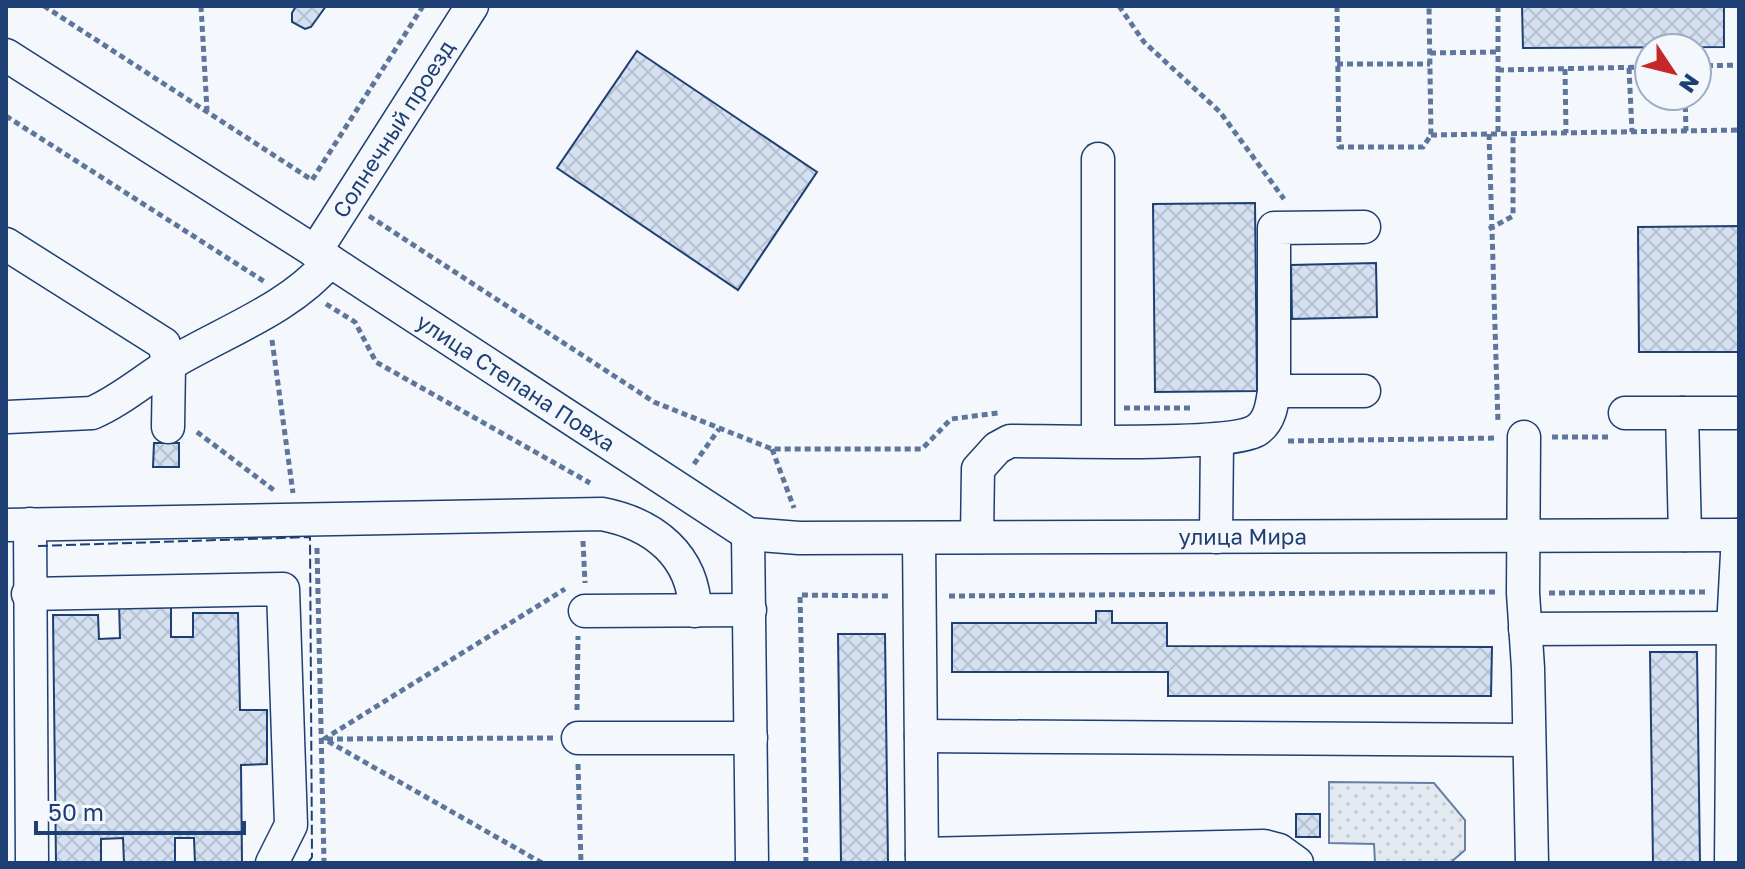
<svg xmlns="http://www.w3.org/2000/svg" width="1745" height="869" font-family="'Golos Text',sans-serif">
<style>
.green{fill:url(#green-dots);stroke:#687fa3;stroke-width:2}
.building{fill:url(#building-cross-hatch);stroke:#1d3f73;stroke-width:2}
.lines{fill:none;stroke-linecap:round;stroke-linejoin:round}
.minor-casing{stroke:#1d3f73;stroke-width:35}
.path{stroke:#5e769c;stroke-width:5;stroke-dasharray:6 4;stroke-linecap:butt}
.minor{stroke:#f4f7fb;stroke-width:32}
.fence{stroke:#1d3f73;stroke-width:2;stroke-dasharray:10 4;stroke-linecap:butt}
.labels{text-anchor:middle;stroke-width:6;stroke-linejoin:round;paint-order:stroke}
.street-label{font-size:22px;fill:#1d3f73;stroke:#f4f7fb}
</style>
<defs>
<pattern id="green-dots" width="8" height="8" patternUnits="userSpaceOnUse" patternTransform="scale(2)"><rect width="8" height="8" fill="#e3e9f0"/><path d="M2 2h.1M6 6h.1" fill="none" stroke="#c2c9d1" stroke-width="1.8" stroke-linecap="round"/></pattern>
<pattern id="building-cross-hatch" width="8" height="8" patternUnits="userSpaceOnUse" patternTransform="scale(2)"><rect width="8" height="8" fill="#d5e0f0"/><path d="M0 0l8 8M0 8l8-8" fill="none" stroke="#b6c1d1"/></pattern>
</defs>
<rect width="100%" height="100%" fill="#f4f7fb"/>
<polygon class="green" points="1329,782 1434,783 1465,820 1465,850 1450,863 1375,863 1374,844 1329,843"/>
<g class="building">
<polygon points="296,6 326,6 311,27 305,29 292,22 292,13"/>
<polygon points="1522,6 1724,6 1724,47 1523,48"/>
<polygon points="637,51 817,172 738,290 557,168"/>
<polygon points="1255,203 1257,391 1155,392 1153,204"/>
<polygon points="1739,226 1739,352 1639,352 1638,227"/>
<polygon points="1376,263 1377,317 1292,319 1291,265"/>
<polygon points="154,443 179,443 179,467 153,467"/>
<polygon points="171,601 171,637 193,637 193,613 238,613 240,710 267,710 267,764 241,765 242,863 195,863 194,838 175,838 175,863 124,863 123,838 101,839 101,863 56,863 53,615 98,615 99,639 120,638 119,602"/>
<polygon points="1096,611 1112,611 1112,623 1167,623 1167,646 1492,647 1491,696 1168,696 1168,672 952,672 952,623 1096,623"/>
<polygon points="838,634 885,634 888,863 841,863"/>
<polygon points="1650,652 1697,652 1700,863 1653,863"/>
<rect x="1296" y="814" width="24" height="23"/>
</g>
<g class="lines">
<g class="minor-casing">
<g id="minor">
<path id="s1" d="M6,55L330,261L748,534L799,538L1739,535"/>
<polyline points="6,244 164,344 169,365 168,427"/>
<path id="s2" d="M315,252L472,6"/>
<polyline points="1274,391 1364,391"/>
<polyline points="1625,413 1735,413"/>
<polyline points="1682,413 1685,535"/>
<path d="M8,417L92,413C120,401 144,380 170,364C223,332 290,309 330,261"/>
<polyline points="1524,437 1523,593 1528,668 1532,863"/>
<polyline points="1098,440 1098,159"/>
<polyline points="30,524 32,863"/>
<path d="M6,525L602,514C654,524 694,556 695,611"/>
<polyline points="748,534 752,863"/>
<path d="M977,537L978,469L997,448L1010,441C1052,441 1232,447 1257,430C1270,421 1272,405 1274,391V228L1364,227"/>
<polyline points="1216,537 1217,440"/>
<polyline points="919,538 922,863"/>
<polyline points="28,594 283,589 291,825 272,863"/>
<polyline points="585,611 750,610"/>
<polyline points="1525,629 1733,628"/>
<polyline points="921,736 1529,740"/>
<polyline points="578,738 751,738"/>
<polyline points="922,854 1264,846 1279,850 1297,863"/>
<polyline points="1731,863 1733,628 1738,535"/>
</g>
</g>
<g class="path">
<polyline points="44,6 312,180 423,6"/>
<polyline points="201,6 207,110"/>
<polyline points="1119,6 1144,42 1220,112 1284,199"/>
<polyline points="1337,6 1339,147 1423,147 1431,135 1429,6"/>
<polyline points="1498,6 1498,134"/>
<polyline points="1430,53 1498,52"/>
<polyline points="1337,64 1430,64"/>
<polyline points="1697,66 1739,65"/>
<polyline points="1629,68 1632,132"/>
<polyline points="1565,69 1566,133"/>
<polyline points="1498,70 1649,67"/>
<polyline points="1685,96 1686,131"/>
<polyline points="6,116 265,282"/>
<polyline points="1489,134 1498,423"/>
<polyline points="1431,135 1739,130"/>
<polyline points="369,216 654,402 772,449 922,449 951,419 998,413"/>
<polyline points="1489,229 1513,216 1513,134"/>
<polyline points="326,304 355,322 376,362 590,483"/>
<polyline points="272,340 293,493"/>
<polyline points="1124,408 1190,408"/>
<polyline points="197,432 275,491"/>
<polyline points="1552,437 1610,437"/>
<polyline points="1288,441 1498,438"/>
<polyline points="772,449 794,508"/>
<polyline points="694,464 719,429"/>
<polyline points="583,541 585,583"/>
<polyline points="317,548 324,863"/>
<polyline points="1549,593 1707,592"/>
<polyline points="949,596 1495,592"/>
<polyline points="577,710 578,636"/>
<polyline points="327,739 553,738"/>
<polyline points="578,764 581,863"/>
<polyline points="542,863 324,739 565,589"/>
<polyline points="806,863 800,595 891,596"/>
</g>
<use href="#minor" class="minor"/>
<polyline class="fence" points="38,546 310,537 312,857 308,863"/>
</g>
<g class="labels">
<g class="street-label">
<text dy="8" stroke="none"><textPath href="#s2" startOffset="146">Солнечный проезд</textPath></text>
<text dy="8" stroke="none"><textPath href="#s1" startOffset="606">улица Степана Повха</textPath></text>
<text dy="8" stroke="none"><textPath href="#s1" startOffset="1378">улица Мира</textPath></text>
</g>
</g>
<rect width="1745" height="869" fill="none" stroke="#1d3f73" stroke-width="16"/>
<g transform="translate(1673 72) rotate(125)"><circle r="38" fill="#f4f7fb" stroke="#9eadc5" stroke-width="2"/>
<path d="M0-6L14 30L0 20L-14 30Z" fill="#c62828"/>
<text y="-12" font-size="22" font-weight="bold" text-anchor="middle" fill="#1d3f73">N</text>
</g>
<path d="M36 821v12h208v-12" fill="none" stroke="#1d3f73" stroke-width="4"/>
<text x="48" y="821" font-size="24" fill="#1d3f73" stroke="#f4f7fb" stroke-width="6" paint-order="stroke">50 m</text>
</svg>
